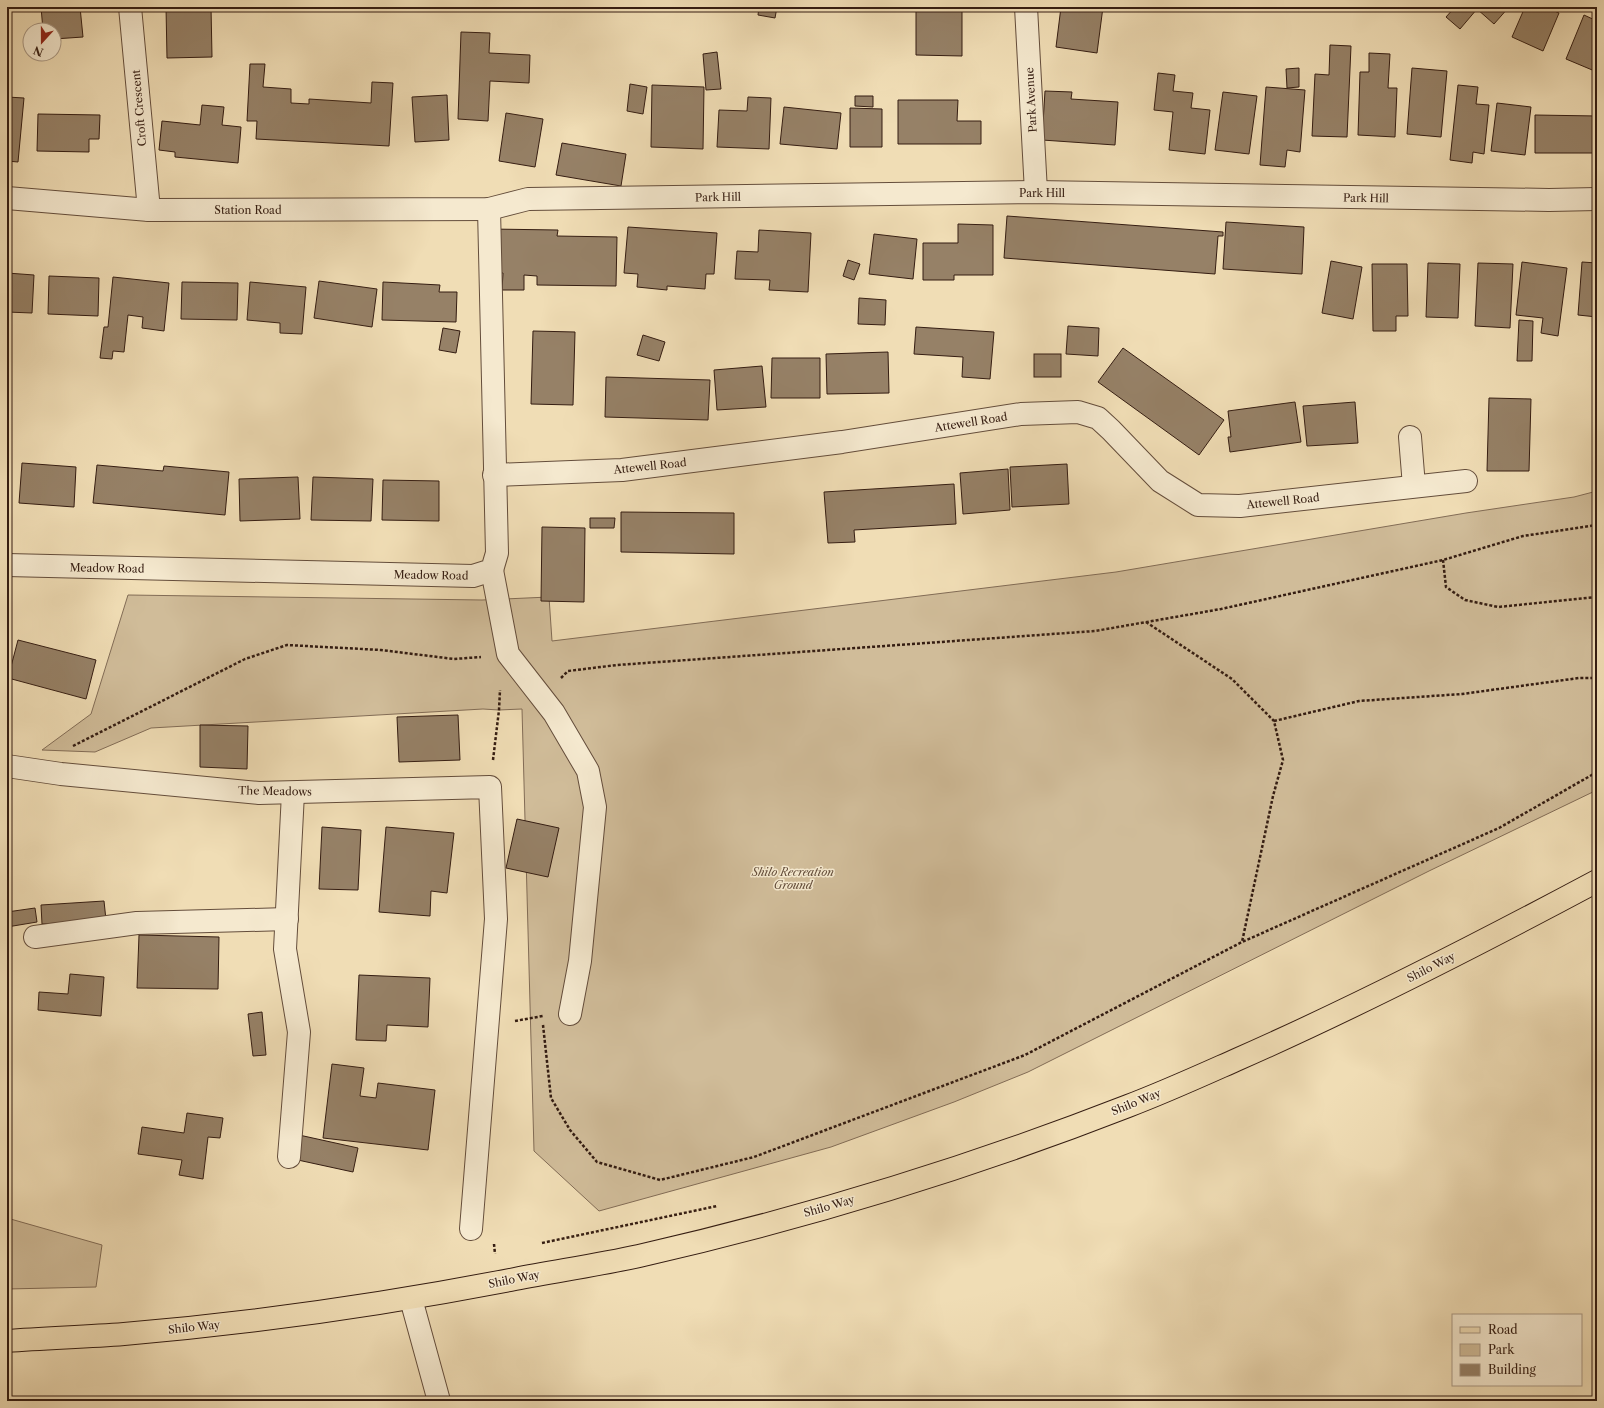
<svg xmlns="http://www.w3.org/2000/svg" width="1604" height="1408" font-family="'Libre Caslon Text',serif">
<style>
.green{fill:#d0bc99;stroke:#826c56}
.building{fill:#968167;stroke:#351d12}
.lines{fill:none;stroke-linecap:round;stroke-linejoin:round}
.minor-casing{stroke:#644d3b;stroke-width:24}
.major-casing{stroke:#351d12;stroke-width:24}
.path{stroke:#351d12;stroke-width:2.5;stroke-dasharray:3 2;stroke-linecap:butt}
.minor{stroke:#f5e9cf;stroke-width:22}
.major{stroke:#f0ddb5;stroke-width:22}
.labels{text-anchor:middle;stroke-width:3;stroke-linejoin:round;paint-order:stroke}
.street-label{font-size:11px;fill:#351d12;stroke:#f5e9cf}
.park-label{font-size:11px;font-style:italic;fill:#644d3a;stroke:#f5e9cf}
</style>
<rect width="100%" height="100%" fill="#f0ddb5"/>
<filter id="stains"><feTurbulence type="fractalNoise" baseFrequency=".005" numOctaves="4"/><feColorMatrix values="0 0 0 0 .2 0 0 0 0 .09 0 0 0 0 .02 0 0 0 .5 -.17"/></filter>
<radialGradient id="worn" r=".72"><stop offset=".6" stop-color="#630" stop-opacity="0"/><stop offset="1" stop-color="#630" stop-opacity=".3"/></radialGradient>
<g class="green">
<polygon points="1597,491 1597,790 1429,871 1028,1072 954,1102 831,1147 599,1211 534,1151 522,709 499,710 483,709 151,728 95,752 42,750 91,714 128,595 482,600 549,597 552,641 1116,572 1466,513 1574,497"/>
<polygon points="7,1218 102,1245 96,1287 7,1289"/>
</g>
<g class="building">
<polygon points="41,7 80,7 83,37 54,39 54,30 43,30"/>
<polygon points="166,7 211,7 212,57 167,58"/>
<polygon points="759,7 777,7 775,18 758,15"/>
<polygon points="916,7 962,7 962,56 916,55"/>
<polygon points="1061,7 1103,7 1097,53 1056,47"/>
<polygon points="1455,7 1509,7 1494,24 1477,9 1460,29 1446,17"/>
<polygon points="1525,7 1545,7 1559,13 1543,51 1512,37"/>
<polygon points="1584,15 1597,21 1597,72 1566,59"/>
<polygon points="461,32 490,33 489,53 530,55 529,83 490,81 488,121 458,119"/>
<polygon points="1330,45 1351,46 1347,137 1312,136 1315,74 1329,75"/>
<polygon points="717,52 721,89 706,90 703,54"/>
<polygon points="1369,53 1390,54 1388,88 1397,88 1395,137 1358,135 1360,72 1369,72"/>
<polygon points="250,64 265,64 263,87 291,89 291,103 309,104 309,99 371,103 372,82 393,83 389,146 256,139 257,121 247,121"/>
<polygon points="1299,68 1299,87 1287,88 1286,69"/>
<polygon points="1412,68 1447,71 1441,137 1407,134"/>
<polygon points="1158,73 1175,75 1173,91 1193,93 1191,108 1210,110 1205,154 1169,150 1173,112 1154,110"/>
<polygon points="630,84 647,87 643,114 627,111"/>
<polygon points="652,85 704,87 703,149 651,147"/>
<polygon points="1458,85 1478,87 1476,104 1489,105 1484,154 1473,152 1472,163 1450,160"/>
<polygon points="1266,87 1305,90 1300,152 1287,150 1285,167 1260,165"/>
<polygon points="1045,91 1072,92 1071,99 1118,102 1115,145 1042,140"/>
<polygon points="1223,92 1257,96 1249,154 1215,150"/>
<polygon points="447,95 449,140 415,142 412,97"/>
<polygon points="855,96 873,96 873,107 855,106"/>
<polygon points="7,97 24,98 18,162 7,161"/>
<polygon points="748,97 771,98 769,149 717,147 719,110 747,111"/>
<polygon points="898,100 958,100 957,121 981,121 981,144 898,144"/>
<polygon points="1497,103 1531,107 1525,155 1491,151"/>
<polygon points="202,105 224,107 222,125 241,127 238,163 175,157 175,152 159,150 162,121 200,125"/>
<polygon points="784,107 841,113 837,149 780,144"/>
<polygon points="850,108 882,109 882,147 850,147"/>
<polygon points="506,113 543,119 535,167 499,161"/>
<polygon points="38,114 100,115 99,139 89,139 89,152 37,151"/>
<polygon points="1535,115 1597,116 1597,153 1535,153"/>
<polygon points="562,143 626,154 621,186 556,175"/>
<polygon points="1007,216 1223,232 1223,236 1218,236 1215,274 1004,258"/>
<polygon points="1226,222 1304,227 1302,274 1223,269"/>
<polygon points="958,224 993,225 993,275 954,275 954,280 923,280 923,243 958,243"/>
<polygon points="628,227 717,233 714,274 706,274 705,289 667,286 667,290 637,287 638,274 624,273"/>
<polygon points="489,229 558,230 557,236 617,237 616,286 537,285 537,276 524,275 524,290 502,290 503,273 489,273"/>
<polygon points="759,230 811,233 808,292 769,290 770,280 735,279 737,251 758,252"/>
<polygon points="874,234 917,239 913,279 869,274"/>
<polygon points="848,260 860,264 854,280 843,276"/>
<polygon points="1331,261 1362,267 1353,319 1322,313"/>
<polygon points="1522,262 1567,268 1558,336 1541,333 1543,318 1516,315"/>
<polygon points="1582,262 1597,263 1597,317 1578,315"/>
<polygon points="1428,263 1460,264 1458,318 1426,317"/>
<polygon points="1478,263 1513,264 1510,328 1475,326"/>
<polygon points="1372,264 1407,264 1408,316 1396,316 1396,331 1373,331"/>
<polygon points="7,273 34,275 32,313 7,312"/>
<polygon points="49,276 99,278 98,316 48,314"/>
<polygon points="113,277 169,283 164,331 142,328 143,317 128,315 124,352 113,351 112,359 100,358 104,327 108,327"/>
<polygon points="319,281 377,289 372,327 314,318"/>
<polygon points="182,282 238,283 237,320 181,319"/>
<polygon points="250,282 306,287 302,334 280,333 280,323 247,320"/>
<polygon points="383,282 440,285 439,292 457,292 456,322 382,320"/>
<polygon points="859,298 886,300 885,325 858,324"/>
<polygon points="1519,320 1533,321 1532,361 1517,361"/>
<polygon points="1068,326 1099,328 1098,356 1066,354"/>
<polygon points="916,327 994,332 990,379 962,377 963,357 914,354"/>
<polygon points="443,328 460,331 456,353 439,350"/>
<polygon points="533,331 575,332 573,405 531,404"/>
<polygon points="643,335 665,342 659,361 637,355"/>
<polygon points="1123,348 1224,420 1199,455 1098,382"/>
<polygon points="888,352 889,393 827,394 826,354"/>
<rect x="1034" y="354" width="27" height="23"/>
<polygon points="772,358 820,358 820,398 771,398"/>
<polygon points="762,366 766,407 717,410 714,370"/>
<polygon points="606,377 710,380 708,420 605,417"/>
<polygon points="1489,398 1531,399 1529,471 1487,471"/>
<polygon points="1295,402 1301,442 1230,452 1228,437 1231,437 1228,411"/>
<polygon points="1355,402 1358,443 1307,446 1303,406"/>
<polygon points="22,463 76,467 74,507 19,503"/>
<polygon points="1067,464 1069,504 1012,507 1010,467"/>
<polygon points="97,465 163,471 164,466 229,472 225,515 93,503"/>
<polygon points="1008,469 1010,510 963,514 960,473"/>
<polygon points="298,477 300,519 240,521 239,479"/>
<polygon points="313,477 373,479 371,521 311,520"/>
<polygon points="383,480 439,481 439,521 382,520"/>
<polygon points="954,484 956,524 854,530 855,542 828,543 824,492"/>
<polygon points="621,512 734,513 734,554 621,552"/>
<polygon points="590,518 615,518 614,528 590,528"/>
<polygon points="542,527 585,528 584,602 541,601"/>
<polygon points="18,640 96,660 86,699 8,678"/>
<polygon points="458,715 460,760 399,762 397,717"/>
<polygon points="200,725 248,726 247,769 200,767"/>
<polygon points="517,819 559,828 548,877 506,868"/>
<polygon points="322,827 361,830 358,890 319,889"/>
<polygon points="386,827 454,833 447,893 431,891 430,916 379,912"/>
<polygon points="104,901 106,920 42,924 41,905"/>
<polygon points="35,908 37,922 7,927 7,912"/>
<polygon points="139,935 219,937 218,989 137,988"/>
<polygon points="70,974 104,977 101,1016 38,1010 39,992 68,994"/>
<polygon points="359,975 430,978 428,1027 387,1025 386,1041 356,1040"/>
<polygon points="262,1012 266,1055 253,1056 248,1014"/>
<polygon points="332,1064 364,1068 360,1096 376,1098 378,1083 435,1090 428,1150 323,1138"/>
<polygon points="187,1113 223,1118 220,1138 208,1137 203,1179 179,1175 182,1160 138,1154 142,1127 184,1133"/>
<polygon points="290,1133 358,1148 353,1172 284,1157"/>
</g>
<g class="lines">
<g class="minor-casing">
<g id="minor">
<polyline points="130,7 149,210"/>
<polyline points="1026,7 1036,192"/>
<polyline points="7,198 149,210 489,209 528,199 1036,192 1549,200 1597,199"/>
<polyline points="1410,437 1414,486"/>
<polyline points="494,475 622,470 842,442 1021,414 1078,412 1098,418 1111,430 1160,481 1198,505 1240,506 1466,481"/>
<polyline points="7,565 473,576 492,570 497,553 489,209"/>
<polyline points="492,570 508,654 554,713 588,771 595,807 580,961 570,1014"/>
<polyline points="7,766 61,774 259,793 490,787 496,919 471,1229"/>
<polyline points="35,937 137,923 287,919"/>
<polyline points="289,1157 299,1032 285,949 293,793"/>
<polyline points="411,1299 439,1401"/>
</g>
</g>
<g class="major-casing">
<path id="major" d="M7,1341C46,1338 85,1337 124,1334C255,1323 386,1304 515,1279C556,1271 598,1265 639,1256C805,1218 969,1168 1128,1106C1165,1092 1200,1076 1236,1060C1359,1006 1479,944 1597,881"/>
</g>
<g class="path">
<polyline points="1443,560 1446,587 1465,600 1498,607 1597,597"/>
<polyline points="1146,622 1232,679 1274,721 1283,760 1273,796 1242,942"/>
<polyline points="561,678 568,671 617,665 1095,631 1221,609 1443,560 1523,536 1597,525"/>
<polyline points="1274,721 1359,701 1462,694 1579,678 1597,678"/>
<polyline points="73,746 245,659 287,645 381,650 454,659 481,657"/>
<polyline points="493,760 499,710 500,690"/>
<polyline points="515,1021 543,1016"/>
<polyline points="543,1025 551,1098 570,1130 597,1162 660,1180 754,1157 1025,1055 1242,942 1499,828 1597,772"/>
<polyline points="542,1243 717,1206"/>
<polyline points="494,1244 495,1254"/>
</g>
<use href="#minor" class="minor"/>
<use href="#major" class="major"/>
</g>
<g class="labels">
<g class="street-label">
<text transform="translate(1031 100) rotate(-93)" y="4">Park Avenue</text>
<text transform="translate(139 108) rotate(-95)" y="4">Croft Crescent</text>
<text x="1042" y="197">Park Hill</text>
<text transform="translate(718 197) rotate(-1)" y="4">Park Hill</text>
<text transform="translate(1366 198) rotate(1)" y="4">Park Hill</text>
<text x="248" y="214">Station Road</text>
<text transform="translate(971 422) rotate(-9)" y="4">Attewell Road</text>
<text transform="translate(650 466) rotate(-6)" y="4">Attewell Road</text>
<text transform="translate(1283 501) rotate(-6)" y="4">Attewell Road</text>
<text transform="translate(107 568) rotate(1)" y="4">Meadow Road</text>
<text transform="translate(431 575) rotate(1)" y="4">Meadow Road</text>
<text transform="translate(275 791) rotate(1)" y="4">The Meadows</text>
<text transform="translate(1431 967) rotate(-27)" y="4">Shilo Way</text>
<text transform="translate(1136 1102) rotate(-22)" y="4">Shilo Way</text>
<text transform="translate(829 1206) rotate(-16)" y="4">Shilo Way</text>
<text transform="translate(514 1279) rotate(-11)" y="4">Shilo Way</text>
<text transform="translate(194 1327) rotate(-6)" y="4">Shilo Way</text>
</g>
<g class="park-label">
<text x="793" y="876">Shilo Recreation<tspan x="793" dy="13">Ground</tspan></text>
</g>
</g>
<rect width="1604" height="1408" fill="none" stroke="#f0ddb5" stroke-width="24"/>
<rect x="8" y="8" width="1588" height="1392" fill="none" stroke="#351d12" stroke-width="2"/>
<rect x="12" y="12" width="1580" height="1384" fill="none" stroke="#351d12"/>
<rect x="1452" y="1314" width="130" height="72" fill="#f5e9cf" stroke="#a89783"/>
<rect x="1460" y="1327" width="20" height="6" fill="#f0ddb5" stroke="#a89783"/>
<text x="1488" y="1334" font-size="12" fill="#351d12">Road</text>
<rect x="1460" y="1344" width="20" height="12" fill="#d0bc99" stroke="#a89783"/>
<text x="1488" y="1354" font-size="12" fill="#351d12">Park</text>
<rect x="1460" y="1364" width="20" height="12" fill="#968167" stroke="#a89783"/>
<text x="1488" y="1374" font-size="12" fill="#351d12">Building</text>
<g transform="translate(42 42) rotate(201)"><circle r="19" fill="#f5e9cf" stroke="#a89783"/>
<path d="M0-3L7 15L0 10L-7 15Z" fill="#8f2418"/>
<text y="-6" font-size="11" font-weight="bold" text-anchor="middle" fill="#351d12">N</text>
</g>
<rect width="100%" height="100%" filter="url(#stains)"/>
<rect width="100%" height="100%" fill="url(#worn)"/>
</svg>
